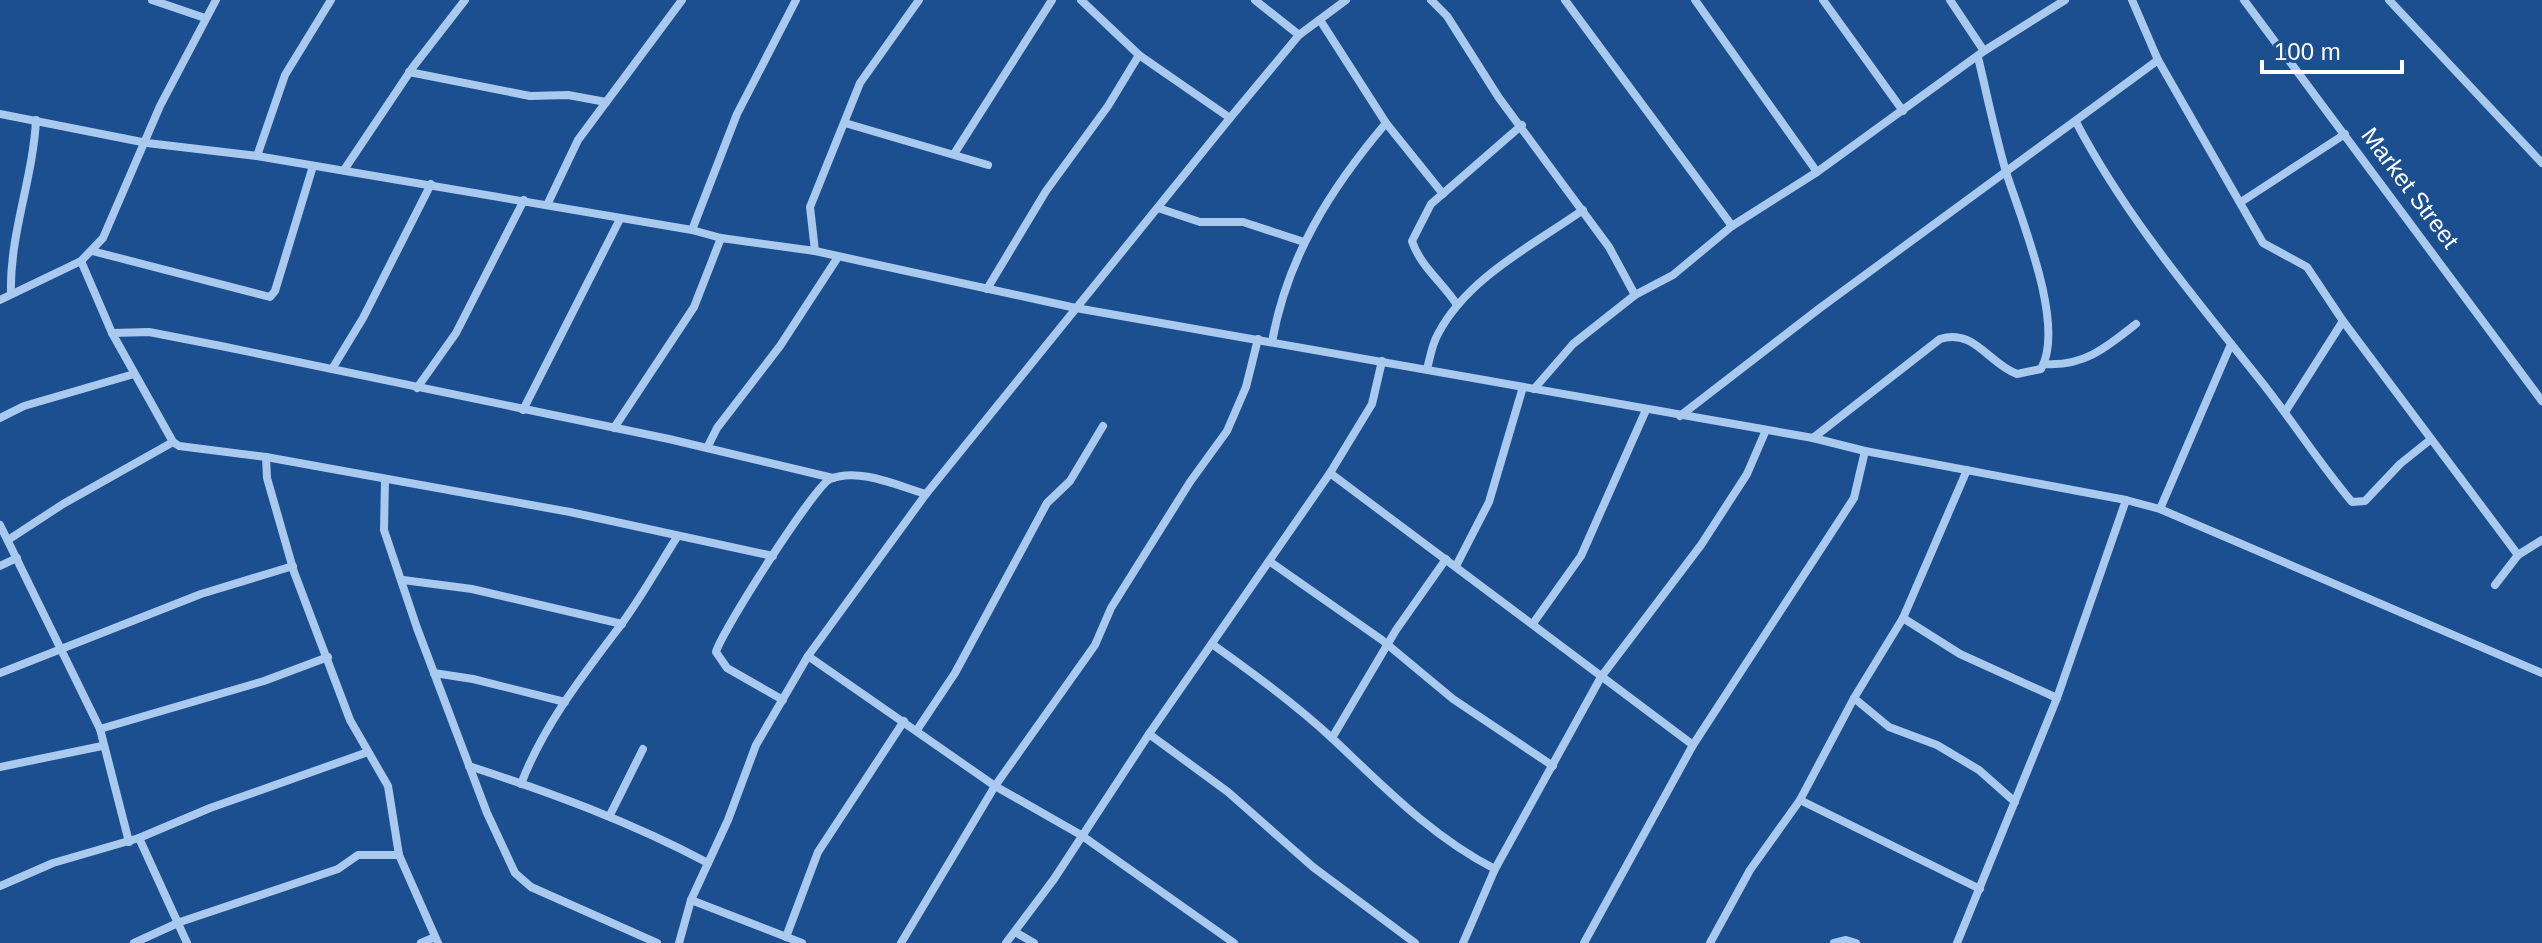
<svg xmlns="http://www.w3.org/2000/svg" width="2542" height="943" font-family="Helvetica,sans-serif">
<style>
.lines{fill:none;stroke-linecap:round;stroke-linejoin:round}
.minor{stroke:#a9c9ee;stroke-width:8}
.labels{text-anchor:middle;stroke-width:6;stroke-linejoin:round;paint-order:stroke}
.street-label{font-size:24px;fill:#fff;stroke:#1b4f8f}
</style>
<rect width="100%" height="100%" fill="#1b4f8f"/>
<g class="lines">
<g class="minor">
<polyline points="152,0 205,18"/>
<polyline points="1081,0 1139,55 1230,118"/>
<polyline points="1255,0 1299,35"/>
<polyline points="1431,0 1447,16 1499,98 1609,247 1635,295"/>
<polyline points="1565,0 1732,226"/>
<polyline points="1695,0 1817,172"/>
<polyline points="1823,0 1903,111"/>
<polyline points="1950,0 1984,51"/>
<polyline points="2132,0 2158,60 2263,243 2307,267 2343,321 2518,555"/>
<polyline points="2244,0 2542,401"/>
<polyline points="2389,0 2542,163"/>
<polyline points="1320,20 1386,123 1443,194"/>
<polyline points="409,72 530,96 568,95 606,102"/>
<polyline points="0,114 147,143 257,156 692,230 721,238 815,251 1076,308 1813,438 1865,451 2126,500 2160,509 2542,673"/>
<path d="M2076,122C2126,217 2194,297 2260,380C2292,420 2319,463 2352,502L2365,501L2400,464L2430,440"/>
<polyline points="845,123 988,165"/>
<polyline points="954,154 1052,0"/>
<polyline points="257,156 285,75 331,0"/>
<polyline points="344,170 413,67 465,0"/>
<polyline points="2241,202 2345,134"/>
<polyline points="548,203 578,140 682,0"/>
<polyline points="1158,208 1200,222 1243,222 1304,242"/>
<polyline points="692,230 737,114 796,0"/>
<polyline points="92,251 270,297 275,291 313,166"/>
<polyline points="815,251 810,207 860,83 919,0"/>
<polyline points="81,261 112,333 173,442 179,446 266,457 267,478 294,572 350,720 388,786 399,855 438,943"/>
<polyline points="987,289 1046,191 1108,106 1139,55"/>
<path d="M11,294C9,236 33,179 36,120"/>
<polyline points="0,300 81,261 103,238 160,106 216,0"/>
<path d="M1457,305C1443,283 1420,266 1412,241L1431,204L1522,125"/>
<polyline points="112,333 149,332 221,346 669,439 833,478"/>
<path d="M1272,342C1287,257 1331,188 1386,123"/>
<path d="M2044,364C2083,367 2106,348 2136,324"/>
<polyline points="332,369 363,318 431,184"/>
<path d="M1427,369C1430,358 1432,344 1438,334C1467,278 1533,245 1583,210"/>
<polyline points="417,388 456,333 524,200"/>
<polyline points="1534,389 1573,344 1635,295 1673,275 1732,226 1817,172 1984,51 2065,0"/>
<polyline points="523,410 620,219"/>
<polyline points="2285,412 2343,321"/>
<polyline points="1680,416 1820,308 2158,60"/>
<polyline points="0,418 24,406 134,374"/>
<polyline points="614,428 694,307 721,238"/>
<path d="M1813,438L1940,339C1974,328 1988,363 2017,374L2041,369C2066,325 2021,219 2006,172C1995,134 1987,95 1978,57"/>
<polyline points="707,448 717,428 780,346 838,257"/>
<polyline points="266,457 570,512 773,556"/>
<polyline points="1330,473 1372,404 1382,361"/>
<polyline points="385,479 384,530 417,628 487,813 515,873 531,887 657,943"/>
<polyline points="2160,509 2231,344"/>
<polyline points="0,525 100,729 129,842"/>
<polyline points="8,540 63,504 173,442"/>
<polyline points="1269,561 1382,640 1453,699 1553,766"/>
<polyline points="0,566 17,558"/>
<polyline points="1456,566 1489,502 1523,387"/>
<polyline points="403,580 472,589 622,624"/>
<polyline points="2495,585 2518,555 2542,540"/>
<polyline points="1903,618 1960,654 2057,698"/>
<polyline points="1534,622 1581,556 1646,410"/>
<path d="M1212,644C1254,674 1295,704 1333,739C1383,786 1432,837 1495,869"/>
<polyline points="808,656 995,786 1081,835 1234,943"/>
<polyline points="0,673 201,594 293,566"/>
<polyline points="434,673 473,679 565,702"/>
<polyline points="1854,698 1889,727 1937,745 1979,770 2015,802"/>
<path d="M783,700L727,668L716,652C721,632 814,487 830,479C859,467 898,486 926,494"/>
<polyline points="100,729 264,681 328,657"/>
<polyline points="917,730 955,673 1047,503 1070,481 1103,426"/>
<polyline points="1149,734 1228,792 1313,867 1415,943"/>
<polyline points="1332,738 1396,630 1446,559"/>
<path d="M469,766C552,793 631,822 708,863"/>
<polyline points="0,767 102,746"/>
<path d="M521,784C543,726 583,675 620,626C641,598 658,567 677,537"/>
<polyline points="1800,800 1980,889"/>
<polyline points="610,815 643,749"/>
<polyline points="139,838 187,943"/>
<polyline points="0,886 53,863 139,838 210,808 368,752"/>
<polyline points="691,900 802,943"/>
<polyline points="1015,932 1034,943"/>
<polyline points="786,937 818,852 904,721"/>
<polyline points="134,943 180,922 338,869 358,855 399,855"/>
<polyline points="421,943 435,937"/>
<polyline points="679,943 691,900 728,820 756,745 808,656 926,494 1230,118 1299,35 1346,0"/>
<polyline points="901,943 995,786 1095,645 1111,608 1190,482 1227,431 1246,387 1258,339"/>
<polyline points="1006,943 1054,879 1149,734 1330,473 1693,745"/>
<polyline points="1463,943 1495,869 1601,677 1701,545 1747,474 1766,430"/>
<polyline points="1584,943 1693,745 1854,498 1865,451"/>
<polyline points="1710,943 1750,870 1800,800 1854,698 1903,618 1967,470"/>
<polyline points="1834,943 1846,940 1856,943"/>
<polyline points="1957,943 2057,698 2126,500"/>
</g>
</g>
<g class="labels">
<g class="street-label">
<text transform="translate(2410 188) rotate(53)" y="8">Market Street</text>
</g>
</g>
<path d="M2262 60v12h140v-12" fill="none" stroke="#ffffff" stroke-width="4"/>
<text x="2274" y="60" font-size="24" fill="#ffffff" stroke="#1b4f8f" stroke-width="6" paint-order="stroke">100 m</text>
</svg>
